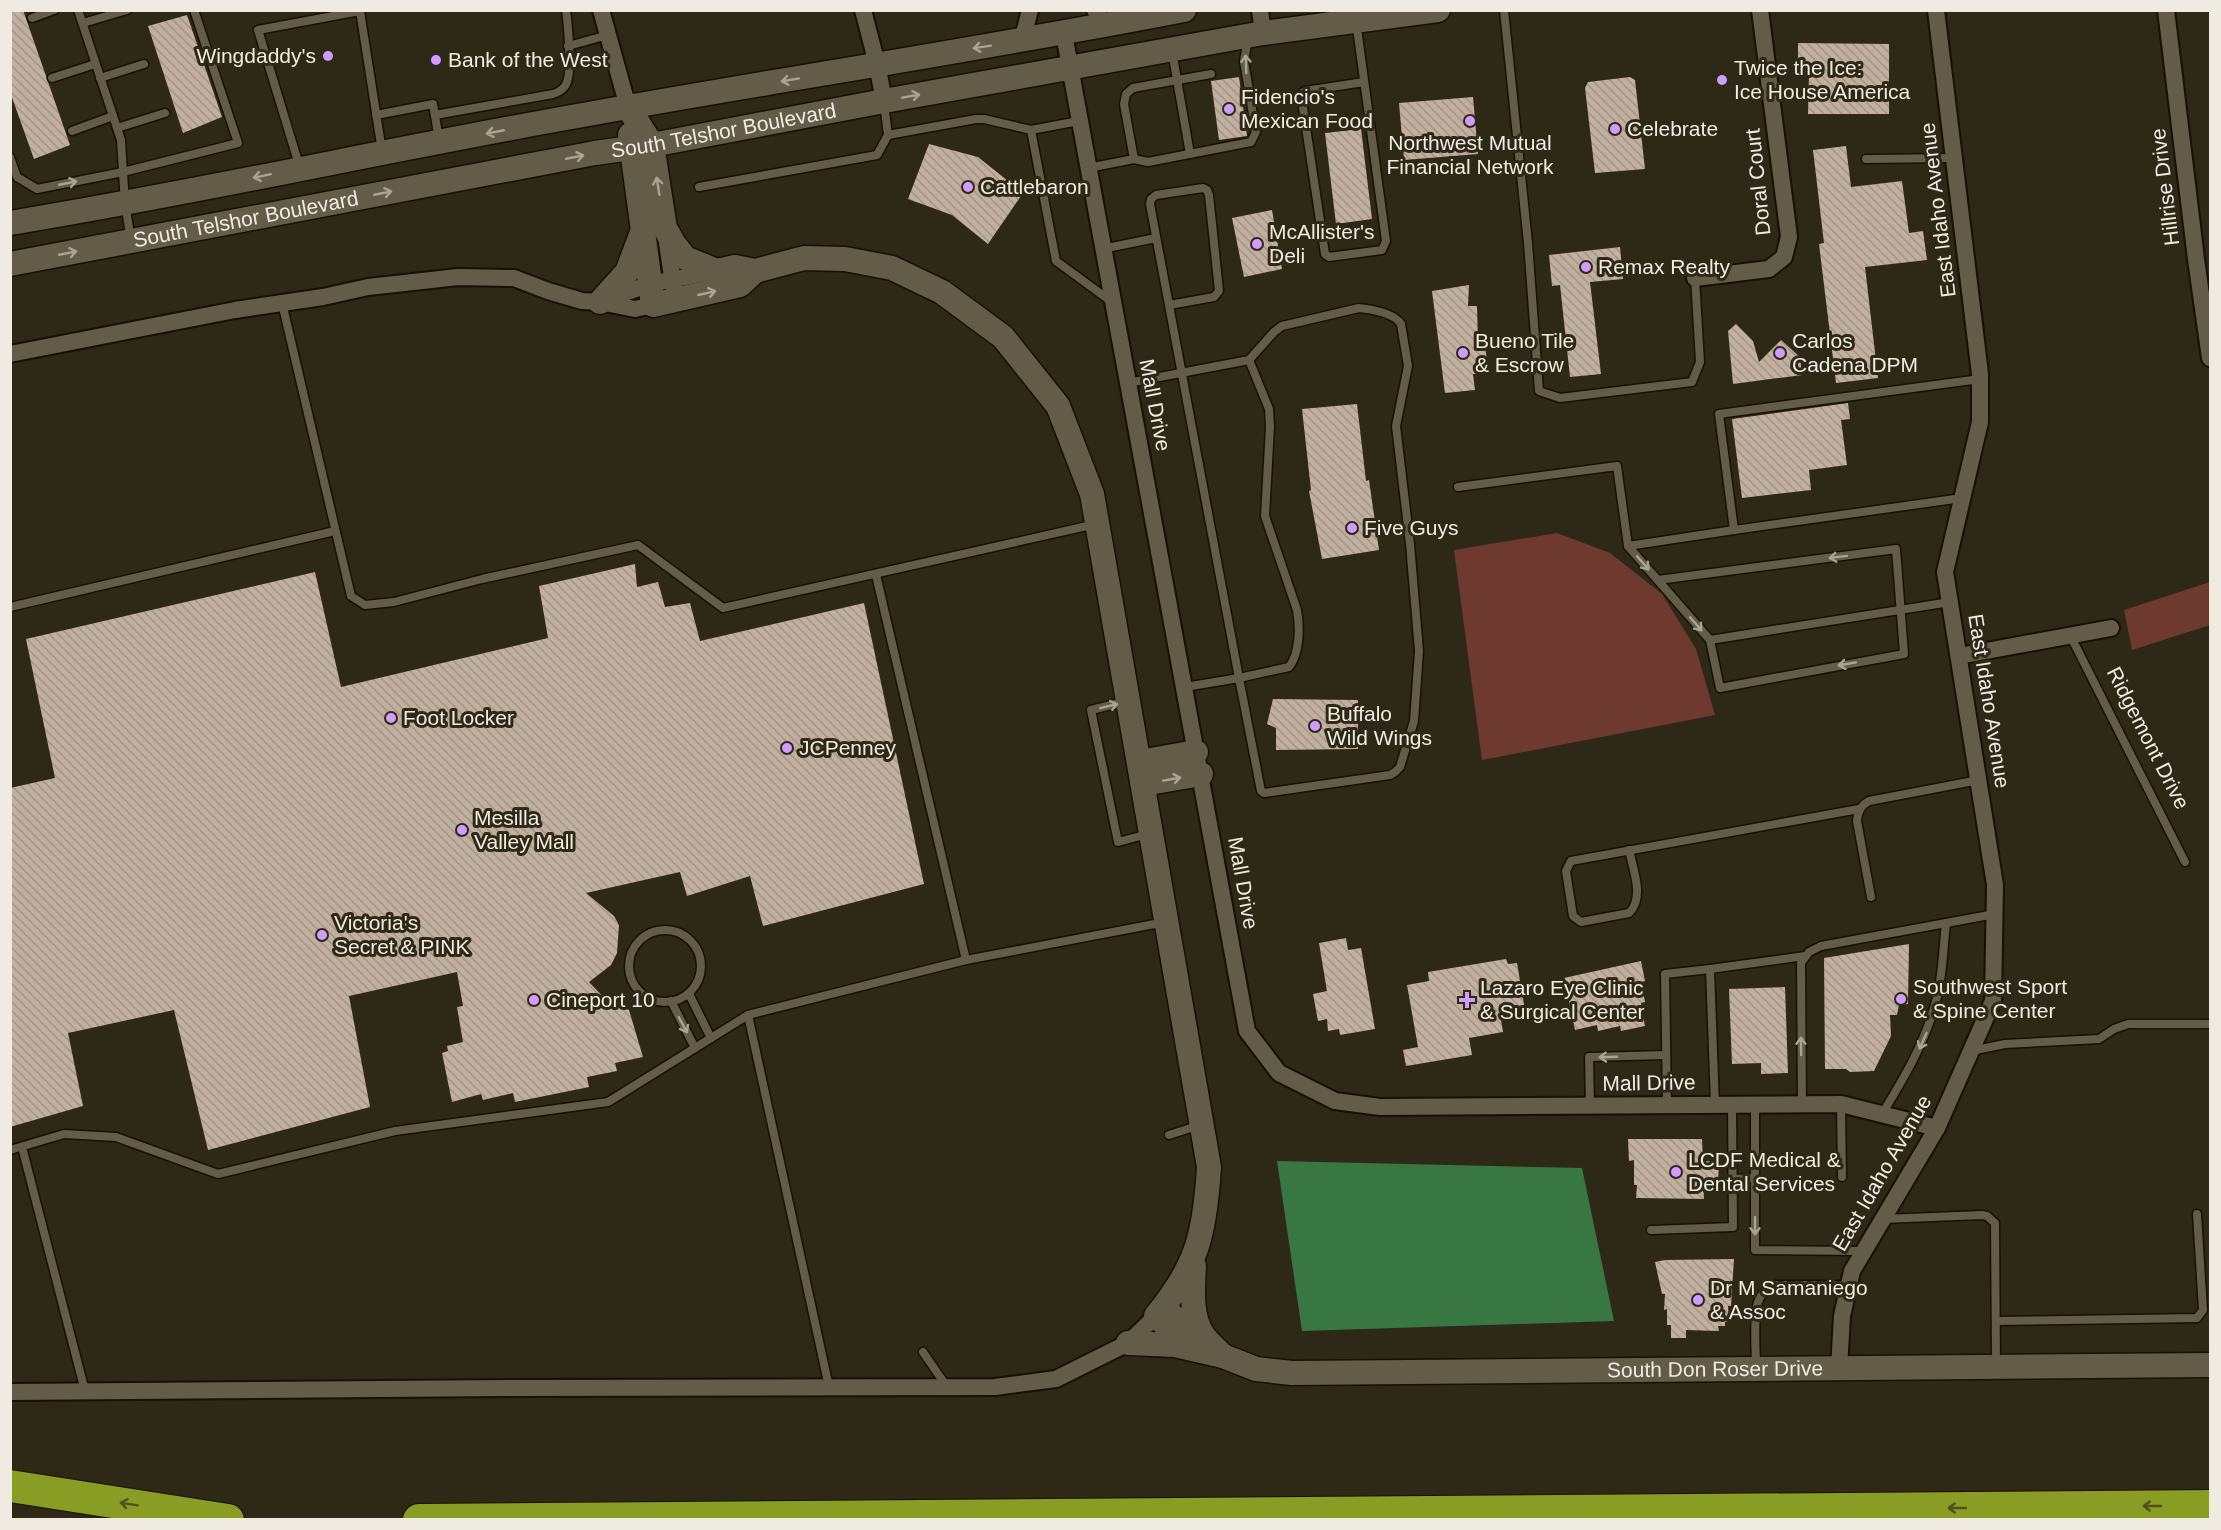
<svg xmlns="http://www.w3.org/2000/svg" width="2221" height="1530" font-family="Helvetica,sans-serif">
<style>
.green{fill:#6e3a2f}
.water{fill:#387642}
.building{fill:url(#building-back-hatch)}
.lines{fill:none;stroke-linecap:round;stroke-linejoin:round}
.lane-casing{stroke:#161103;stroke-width:11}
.street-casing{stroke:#161103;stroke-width:20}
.secondary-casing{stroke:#161103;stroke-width:27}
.highway-casing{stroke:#161103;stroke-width:34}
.lane{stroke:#635c49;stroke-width:8}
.street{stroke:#635c49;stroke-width:16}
.secondary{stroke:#635c49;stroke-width:24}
.highway{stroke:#899c23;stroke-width:32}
.oneway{stroke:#a9a494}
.oneway2{stroke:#4e511b}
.poi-dot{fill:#d09dff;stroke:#2e2817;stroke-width:2}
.labels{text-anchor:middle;stroke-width:6;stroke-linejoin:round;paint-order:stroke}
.poi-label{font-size:21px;fill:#efebe0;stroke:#2e2817;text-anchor:start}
.street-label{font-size:21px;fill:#efebe0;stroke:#2e2817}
</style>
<defs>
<pattern id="building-back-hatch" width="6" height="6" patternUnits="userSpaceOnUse" patternTransform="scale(1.5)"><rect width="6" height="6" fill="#c1afa0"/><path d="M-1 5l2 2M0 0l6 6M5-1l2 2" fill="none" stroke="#a39589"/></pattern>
</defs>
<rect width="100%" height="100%" fill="#2e2817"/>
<g class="green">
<polygon points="1557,533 1610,553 1662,594 1696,649 1715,715 1482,760 1454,550"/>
<polygon points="2210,582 2210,625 2132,650 2124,610"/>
</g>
<polygon class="water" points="1277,1161 1582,1168 1614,1321 1302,1331"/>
<g class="building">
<polygon points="10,10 23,10 70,145 34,159 10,92"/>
<polygon points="187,15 222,117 183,133 148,26"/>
<polygon points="1798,43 1889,44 1889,114 1808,114 1809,75 1798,75"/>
<polygon points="1239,77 1247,136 1219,140 1211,81"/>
<polygon points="1630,77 1635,80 1645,169 1595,173 1585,88 1588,82"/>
<polygon points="1473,97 1478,154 1404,160 1399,103"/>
<polygon points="1361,129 1372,219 1336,224 1325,133"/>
<polygon points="929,144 978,157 1023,193 988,244 952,215 908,199"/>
<polygon points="1846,146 1851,187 1902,181 1909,233 1923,231 1927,260 1865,267 1878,378 1836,383 1819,244 1824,243 1813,150"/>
<polygon points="1272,210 1282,269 1244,277 1232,218"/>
<polygon points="1620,247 1623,279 1590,282 1601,374 1570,377 1560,285 1552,286 1549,255"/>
<polygon points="1469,285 1468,306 1477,306 1478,343 1485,341 1487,364 1480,364 1481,373 1473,374 1475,390 1445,393 1432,291"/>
<polygon points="1736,324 1753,341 1759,362 1781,340 1800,357 1802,375 1733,384 1728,331"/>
<polygon points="1848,403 1850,419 1841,420 1847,465 1809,470 1811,490 1742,498 1732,419"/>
<polygon points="1357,404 1366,481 1369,480 1379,550 1322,559 1309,491 1311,490 1302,409"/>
<polygon points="635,564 637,587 658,582 665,607 690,603 700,641 864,603 924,884 763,926 750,876 687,896 680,872 586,893 614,916 619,925 617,953 611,965 589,982 609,1003 629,1010 643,1057 615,1063 617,1071 587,1077 589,1087 515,1102 513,1093 483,1100 481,1094 452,1102 442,1053 448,1051 447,1046 463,1042 457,1007 463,1006 457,972 349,996 370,1107 208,1150 174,1010 68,1033 83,1106 10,1127 10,788 55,778 26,639 315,572 341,687 548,638 539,586"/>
<polygon points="1273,699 1358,700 1358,749 1276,750 1276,728 1267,724"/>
<polygon points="1346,938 1348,950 1361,948 1375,1029 1340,1035 1339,1029 1328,1031 1327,1019 1318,1021 1313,994 1327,991 1319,943"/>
<polygon points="1909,944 1908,1004 1899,1005 1897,1015 1890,1015 1891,1036 1874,1071 1850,1072 1846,1069 1825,1069 1824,958"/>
<polygon points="1506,959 1508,964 1517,963 1526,1016 1501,1020 1503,1032 1469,1038 1472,1055 1406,1066 1403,1050 1418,1047 1407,985 1429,981 1428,972"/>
<polygon points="1641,961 1645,981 1641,982 1645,1002 1641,1003 1645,1026 1621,1031 1620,1026 1598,1031 1597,1025 1575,1030 1564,978"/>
<polygon points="1785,987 1788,1073 1761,1074 1761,1063 1732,1064 1729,989"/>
<polygon points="1628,1139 1702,1139 1703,1161 1719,1162 1718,1183 1703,1183 1704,1199 1636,1198 1637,1185 1634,1185 1634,1160 1629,1161"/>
<polygon points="1734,1259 1731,1306 1728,1306 1729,1321 1725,1322 1725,1326 1718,1326 1719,1331 1686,1330 1686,1338 1671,1338 1671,1325 1667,1325 1667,1309 1664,1310 1665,1294 1662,1294 1655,1262 1665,1260"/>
</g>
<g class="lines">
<g class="lane-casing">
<g id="lane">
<polyline points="78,10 121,140 125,204 131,240"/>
<polyline points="1504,10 1528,243 1539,391 1560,398 1692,382 1700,362 1695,278"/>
<polyline points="32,18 54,10"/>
<polyline points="1356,21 1386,241 1382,250 1329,257 1325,254 1301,94 1305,91 1364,82"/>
<polyline points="83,23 127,10"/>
<polyline points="568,46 608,35"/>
<polyline points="1172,51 1190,154"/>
<polyline points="52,78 95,64"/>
<polyline points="100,78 144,64"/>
<polyline points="884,103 888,135 976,119 984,119 1031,130 1079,121"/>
<polyline points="376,115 433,104 439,139"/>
<path d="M435,115L553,94C559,92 565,89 567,82C572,70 568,25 566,10"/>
<polyline points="117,128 165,113"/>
<polyline points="1031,130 1056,261 1112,302"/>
<polyline points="72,131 113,116"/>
<polyline points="10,157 17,177 37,189 123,172 238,143 194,10"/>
<polyline points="1134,159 1124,104 1126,94 1133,88 1211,74"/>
<polyline points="1866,159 1954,158"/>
<polyline points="300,168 258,30 360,11 382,151"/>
<polyline points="1088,168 1134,159 1148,162 1251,142 1256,132 1244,61 1248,39"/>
<polyline points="699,187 877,155 888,135"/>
<polyline points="1102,249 1156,238"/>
<polyline points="282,303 351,596 365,605 394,602 482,579 638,545 723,608 1096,524"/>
<path d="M1169,305L1214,297L1219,291L1209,195L1207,190L1203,188L1156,195L1151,199L1150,204L1239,678L1289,667C1300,653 1300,627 1297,610L1265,516L1270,427L1269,409L1249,360"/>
<path d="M1128,383L1249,360L1274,332L1282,326L1359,308C1371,309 1394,313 1401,324L1408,366L1396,426L1410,544L1419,651L1414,721L1400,767L1395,772L1390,775L1264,793L1261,791L1239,678L1185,687"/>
<polyline points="1458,487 1617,466 1628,546 1734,530"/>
<polyline points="1962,498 1734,530 1719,414 1980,379"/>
<polyline points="1628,546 1710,640 1950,602"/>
<polyline points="876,575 966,960"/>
<polyline points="1658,580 1896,549 1904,654 1720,688 1710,640"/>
<polyline points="10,607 335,531"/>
<polyline points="2070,635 2185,862"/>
<polyline points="1127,701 1091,710 1118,842 1148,834"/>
<path d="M1629,850C1633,869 1645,898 1629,913L1581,922L1573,916L1566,871L1571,861L1859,809"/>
<path d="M1871,897L1857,821C1858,812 1860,806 1869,801L1979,780"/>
<circle cx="665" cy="966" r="36"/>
<polyline points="689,994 711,1038"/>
<polyline points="671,1001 695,1048"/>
<polyline points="748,1015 829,1387"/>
<polyline points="1971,1051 2005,1044 2099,1039 2114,1029 2128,1024 2210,1024"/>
<polyline points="1715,1104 1710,969 1805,956"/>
<polyline points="1755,1104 1755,1250 1864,1251"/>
<polyline points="1802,1104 1801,963 1809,952 1821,946 1995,914"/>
<polyline points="1841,1104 1842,1177"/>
<polyline points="1667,1105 1665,974 1710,969"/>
<polyline points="1590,1106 1589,1057 1666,1055"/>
<path d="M1882,1114C1904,1078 1925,1043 1936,1001C1943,976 1943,948 1946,923"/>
<polyline points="1169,1135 1200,1125"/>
<polyline points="22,1147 85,1391"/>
<polyline points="10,1150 64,1134 116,1137 218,1174 395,1131 608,1102 748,1015 966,960 1165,922"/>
<polyline points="1733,1179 1755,1178"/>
<polyline points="1883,1219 1982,1215 1987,1216 1995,1223 1996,1365"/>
<polyline points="1651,1230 1733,1227 1732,1104"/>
<polyline points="1996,1321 2197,1318 2203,1310 2197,1214"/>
<polyline points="923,1352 947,1387"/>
<path d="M1756,1368C1756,1351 1753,1317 1758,1302C1760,1294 1767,1289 1773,1285H1849"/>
</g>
</g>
<g class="street-casing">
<g id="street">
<polyline points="601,10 628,107"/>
<polyline points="863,10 877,64 884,101"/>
<polyline points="1095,10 1105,26"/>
<polyline points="1260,10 1263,33"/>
<polyline points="2166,10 2196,259 2210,358"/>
<polyline points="1064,34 1247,1031 1279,1073 1335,1101 1380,1107 1841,1104 1937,1128"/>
<polyline points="1022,41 1030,10"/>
<polyline points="666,236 674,290"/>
<polyline points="1695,278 1769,269 1784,257 1789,237 1760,10"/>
<polyline points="605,300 650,284 716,271"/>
<polyline points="10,354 235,310 323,297 368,287 458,277 514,278 548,291 582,301 600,302 635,309 653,305"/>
<polyline points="1959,656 2111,628"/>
<polyline points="1165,1305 1201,1333"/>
<polyline points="1839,1368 1842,1316 1852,1271 1937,1128 1993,1001 1995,885 1945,572 1980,422 1980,374 1936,10"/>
<polyline points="10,1392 507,1388 995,1387 1056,1379 1128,1343 1156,1316"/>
</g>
</g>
<g class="secondary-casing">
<g id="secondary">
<path d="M628,107L652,145L665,228L674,244L685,258L717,271L735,267L755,271L804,258L845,259L892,268L942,292L1003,337L1058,406L1092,494L1209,1167C1205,1232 1198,1265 1156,1316L1192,1348"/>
<polyline points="630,135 653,305 740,285 755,271"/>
<path d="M10,223C206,191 399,147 594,113C790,78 988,48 1184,10"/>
<path id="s1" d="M10,264L595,153L652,145L884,101L1263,33L1438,10"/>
<polyline points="600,302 627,272 641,235"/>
<polyline points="1139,762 1196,752"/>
<polyline points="1143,784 1201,774"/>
<path d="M1194,1266C1193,1287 1190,1316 1203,1335C1208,1342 1216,1349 1223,1356"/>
<path id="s2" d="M1128,1343L1175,1345L1223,1356L1256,1369L1292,1373L2210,1365"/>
</g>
</g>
<g class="highway-casing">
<g id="highway">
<polyline points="10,1486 228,1520"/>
<polyline points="419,1520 2210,1506"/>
</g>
</g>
<use href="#lane" class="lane"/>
<use href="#street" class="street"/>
<use href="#secondary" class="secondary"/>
<use href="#highway" class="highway"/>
</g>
<defs><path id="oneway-shaft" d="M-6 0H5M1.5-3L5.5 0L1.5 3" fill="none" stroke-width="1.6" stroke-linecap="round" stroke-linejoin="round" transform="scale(1.5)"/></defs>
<g class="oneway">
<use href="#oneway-shaft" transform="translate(982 47) rotate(171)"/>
<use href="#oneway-shaft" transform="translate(1246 64) rotate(-92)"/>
<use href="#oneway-shaft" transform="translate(790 80) rotate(170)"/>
<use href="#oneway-shaft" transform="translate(911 96) rotate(-10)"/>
<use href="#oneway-shaft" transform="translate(495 132) rotate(169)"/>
<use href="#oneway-shaft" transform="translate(575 157) rotate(-11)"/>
<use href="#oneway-shaft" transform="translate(262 176) rotate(168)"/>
<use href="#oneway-shaft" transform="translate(68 183) rotate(-11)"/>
<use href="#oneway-shaft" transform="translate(658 186) rotate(-99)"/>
<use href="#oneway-shaft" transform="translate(383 193) rotate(-11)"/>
<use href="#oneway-shaft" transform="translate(68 253) rotate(-11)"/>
<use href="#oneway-shaft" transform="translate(707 293) rotate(-13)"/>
<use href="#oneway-shaft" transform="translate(1838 557) rotate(173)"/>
<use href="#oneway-shaft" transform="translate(1643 563) rotate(49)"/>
<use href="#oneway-shaft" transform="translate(1696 624) rotate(49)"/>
<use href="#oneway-shaft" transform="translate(1847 664) rotate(170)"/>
<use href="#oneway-shaft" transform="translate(1109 706) rotate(-14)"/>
<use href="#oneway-shaft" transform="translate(1172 779) rotate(-10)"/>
<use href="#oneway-shaft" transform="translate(683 1025) rotate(62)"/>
<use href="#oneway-shaft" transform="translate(1923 1041) rotate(114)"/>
<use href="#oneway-shaft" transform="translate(1801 1046) rotate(-91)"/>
<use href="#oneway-shaft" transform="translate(1608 1057) rotate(178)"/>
<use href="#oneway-shaft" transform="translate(1755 1226) rotate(90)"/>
</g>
<g class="oneway2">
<use href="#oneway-shaft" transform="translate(129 1504) rotate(-171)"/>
<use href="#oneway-shaft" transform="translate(2152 1506) rotate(180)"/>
<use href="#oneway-shaft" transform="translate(1957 1508) rotate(180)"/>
</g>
<g class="poi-dot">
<circle cx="328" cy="56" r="6"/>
<circle cx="436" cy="60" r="6"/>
<circle cx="1722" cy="80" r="6"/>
<circle cx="1229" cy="109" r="6"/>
<circle cx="1470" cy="121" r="6"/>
<circle cx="1615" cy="129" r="6"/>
<circle cx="968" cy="187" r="6"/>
<circle cx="1257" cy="244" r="6"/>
<circle cx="1586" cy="267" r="6"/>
<circle cx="1463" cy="353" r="6"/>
<circle cx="1780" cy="353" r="6"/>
<circle cx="1352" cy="528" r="6"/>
<circle cx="391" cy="718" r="6"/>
<circle cx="1315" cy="726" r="6"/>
<circle cx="787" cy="748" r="6"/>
<circle cx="462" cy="830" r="6"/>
<circle cx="322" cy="935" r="6"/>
<circle cx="1901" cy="999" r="6"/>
<circle cx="534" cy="1000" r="6"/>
<path d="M1464 991h6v6h6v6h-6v6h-6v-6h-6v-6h6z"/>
<circle cx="1676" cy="1172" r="6"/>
<circle cx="1698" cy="1300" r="6"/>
</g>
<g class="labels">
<g class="poi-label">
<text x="316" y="63" text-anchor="end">Wingdaddy's</text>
<text x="448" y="67">Bank of the West</text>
<text x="1734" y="75">Twice the Ice:<tspan x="1734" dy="24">Ice House America</tspan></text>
<text x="1241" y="104">Fidencio's<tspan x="1241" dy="24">Mexican Food</tspan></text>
<text x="1627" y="136">Celebrate</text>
<text x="1470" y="150" text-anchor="middle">Northwest Mutual<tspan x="1470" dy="24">Financial Network</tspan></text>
<text x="980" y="194">Cattlebaron</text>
<text x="1269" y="239">McAllister's<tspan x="1269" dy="24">Deli</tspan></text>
<text x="1598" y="274">Remax Realty</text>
<text x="1475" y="348">Bueno Tile<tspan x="1475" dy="24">&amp; Escrow</tspan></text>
<text x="1792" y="348">Carlos<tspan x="1792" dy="24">Cadena DPM</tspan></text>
<text x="1364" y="535">Five Guys</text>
<text x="1327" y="721">Buffalo<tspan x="1327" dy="24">Wild Wings</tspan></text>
<text x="403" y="725">Foot Locker</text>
<text x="799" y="755">JCPenney</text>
<text x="474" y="825">Mesilla<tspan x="474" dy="24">Valley Mall</tspan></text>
<text x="334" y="930">Victoria's<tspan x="334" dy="24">Secret &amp; PINK</tspan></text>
<text x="1913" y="994">Southwest Sport<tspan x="1913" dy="24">&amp; Spine Center</tspan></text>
<text x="1480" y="995">Lazaro Eye Clinic<tspan x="1480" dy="24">&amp; Surgical Center</tspan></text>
<text x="546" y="1007">Cineport 10</text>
<text x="1688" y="1167">LCDF Medical &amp;<tspan x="1688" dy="24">Dental Services</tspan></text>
<text x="1710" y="1295">Dr M Samaniego<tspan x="1710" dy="24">&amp; Assoc</tspan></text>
</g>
<g class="street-label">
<text dy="7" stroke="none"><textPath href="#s1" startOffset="726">South Telshor Boulevard</textPath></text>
<text transform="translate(1758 182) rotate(-96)" y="7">Doral Court</text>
<text transform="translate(2165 187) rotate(-97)" y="7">Hillrise Drive</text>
<text transform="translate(1938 210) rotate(-97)" y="7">East Idaho Avenue</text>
<text dy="7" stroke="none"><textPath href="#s1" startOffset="240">South Telshor Boulevard</textPath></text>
<text transform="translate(1155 405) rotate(79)" y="7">Mall Drive</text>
<text transform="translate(1989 701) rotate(81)" y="7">East Idaho Avenue</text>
<text transform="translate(2148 738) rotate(63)" y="7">Ridgemont Drive</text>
<text transform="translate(1243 883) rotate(80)" y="7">Mall Drive</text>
<text transform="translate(1649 1083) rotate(-1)" y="7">Mall Drive</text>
<text transform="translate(1882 1173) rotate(-60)" y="7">East Idaho Avenue</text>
<text dy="7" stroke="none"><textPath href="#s2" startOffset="591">South Don Roser Drive</textPath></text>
</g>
</g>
<rect width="2221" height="1530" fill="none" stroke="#efebe0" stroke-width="24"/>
</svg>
